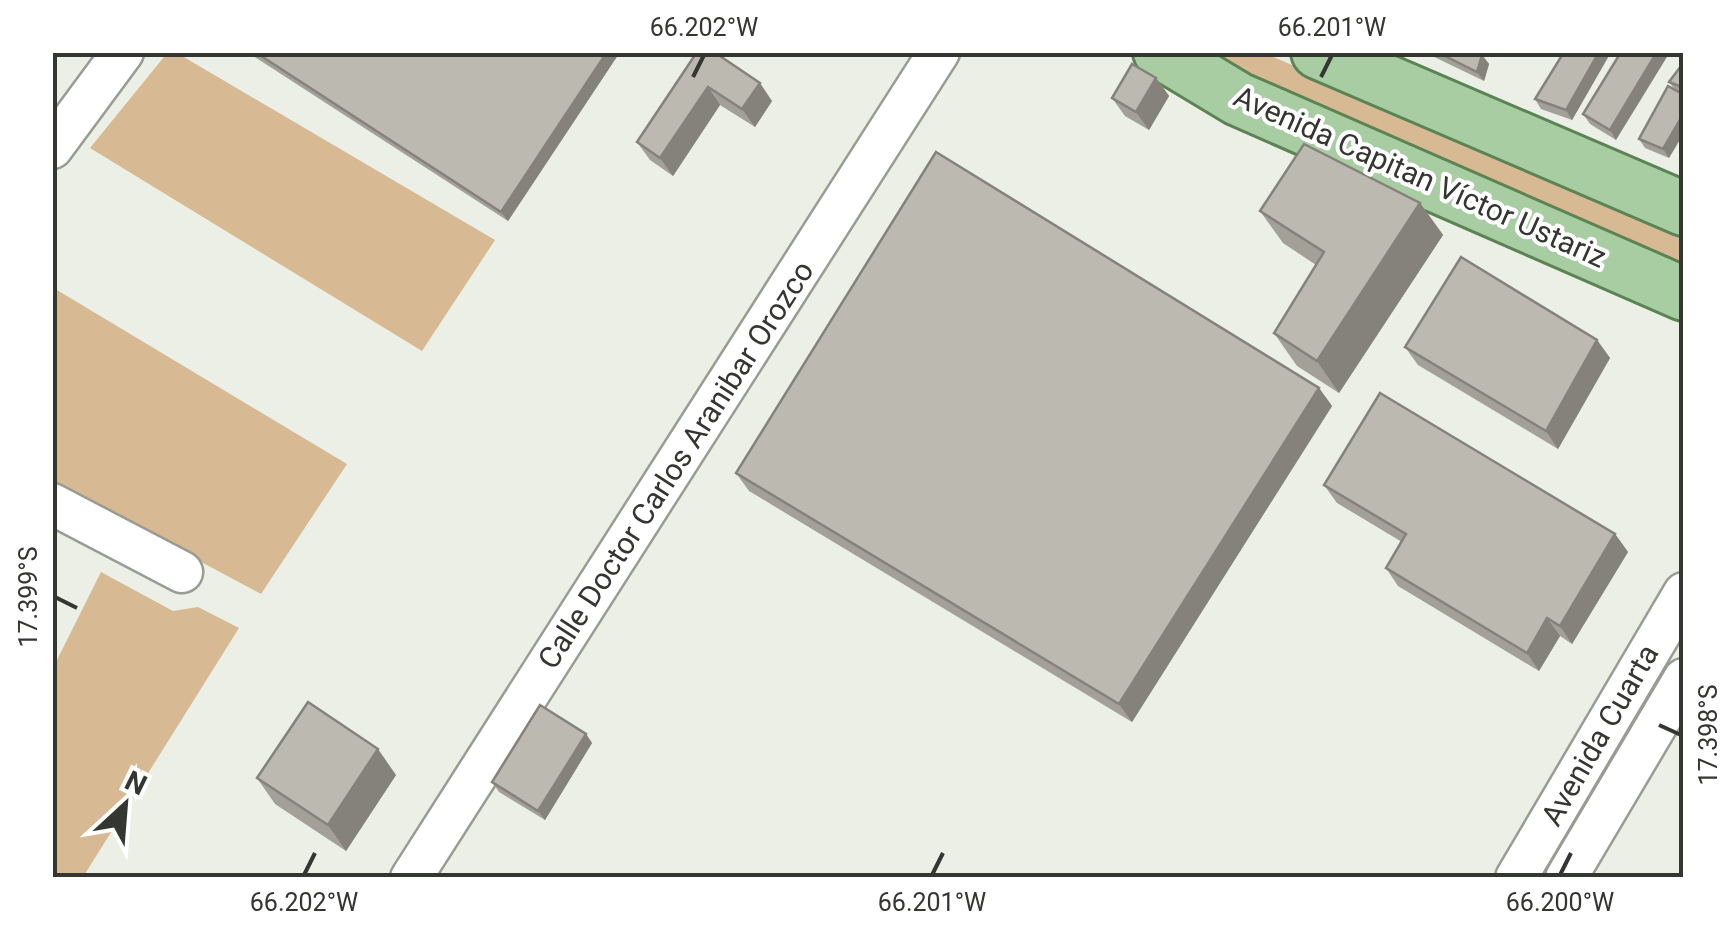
<svg xmlns="http://www.w3.org/2000/svg" width="1736" height="930" font-family="Roboto,sans-serif">
<style>
.green{fill:#d7ba93}
.lines{fill:none;stroke-linecap:round;stroke-linejoin:round}
.minor-casing{stroke:#999c92;stroke-width:45}
.major-casing{stroke:#5b8354;stroke-width:58}
.minor{stroke:#fff;stroke-width:40}
.major{stroke:#a9cda3;stroke-width:52}
.wall{fill:#a2a097}
.shaded-wall{fill:#84827b}
.building{fill:#bcbab0;stroke:#84827b;stroke-width:2.5}
.ticks{fill:none;stroke:#343632;stroke-width:4}
.labels{text-anchor:middle;stroke-width:8;stroke-linejoin:round;paint-order:stroke}
.street-label{font-size:30px;fill:#343632;stroke:#fff}
.neatline{fill:none;stroke:#343632;stroke-width:4}
.ticks-label{font-size:25px;text-anchor:middle;fill:#343632}
</style>
<rect width="100%" height="100%" fill="#ecefe5"/>
<g class="green">
<polygon points="168,52 177,53 495,240 422,351 90,148"/>
<polygon points="1198,53 1264,53 1683,232 1683,271"/>
<polygon points="52,287 347,464 261,594 53,483"/>
<polygon points="101,572 173,611 198,607 239,628 83,877 53,877 53,668"/>
</g>
<g class="lines">
<g class="minor-casing">
<g id="minor">
<polyline points="52,148 123,52"/>
<polyline points="52,504 182,572"/>
<polyline points="411,878 939,52"/>
<polyline points="1516,878 1684,593"/>
<polyline points="1566,878 1684,679"/>
</g>
</g>
<g class="major-casing">
<g id="major">
<polyline points="1160,52 1238,99 1684,294"/>
<polyline points="1318,52 1684,209"/>
</g>
</g>
<use href="#minor" class="minor"/>
<use href="#major" class="major"/>
</g>
<g class="wall">
<polygon points="247,52 620,52 508,221"/>
<polygon points="697,52 772,101 755,127 720,105 673,176 650,160 637,142"/>
<polygon points="1424,52 1478,52 1482,55 1489,64 1484,81"/>
<polygon points="1564,52 1611,52 1572,120 1541,109 1535,99"/>
<polygon points="1621,52 1616,140 1590,124 1583,114"/>
<polygon points="1684,62 1684,95 1669,158 1645,148 1639,139 1675,90 1669,82"/>
<polygon points="1156,78 1169,96 1149,130 1125,116 1112,98"/>
<polygon points="1420,203 1443,235 1339,393 1297,366 1274,333 1316,265 1283,243 1260,211"/>
<polygon points="1597,340 1610,358 1558,449 1418,365 1405,347"/>
<polygon points="1319,388 1332,406 1132,722 749,491 736,473"/>
<polygon points="1324,485 1615,534 1628,552 1572,644 1560,636 1539,671 1398,586 1386,568 1402,542 1337,503"/>
<polygon points="586,734 592,743 545,820 499,792 492,782"/>
<polygon points="396,775 346,851 275,804 257,778"/>
</g>
<g class="shaded-wall">
<polygon points="607,52 620,52 508,221 501,212"/>
<polygon points="1599,52 1611,52 1572,120 1566,110"/>
<polygon points="1657,52 1670,52 1616,140 1610,130"/>
<polygon points="1482,55 1489,64 1484,81 1477,72"/>
<polygon points="1156,78 1169,96 1149,130 1136,112"/>
<polygon points="760,83 772,101 755,127 742,109"/>
<polygon points="708,87 720,105 673,176 660,158"/>
<polygon points="1684,113 1684,133 1669,158 1663,149"/>
<polygon points="1420,203 1443,235 1339,393 1317,361"/>
<polygon points="1597,340 1610,358 1558,449 1546,431"/>
<polygon points="1319,388 1332,406 1132,722 1119,704"/>
<polygon points="1615,534 1628,552 1572,644 1560,626"/>
<polygon points="1547,618 1560,636 1539,671 1527,653"/>
<polygon points="586,734 592,743 545,820 538,811"/>
<polygon points="378,749 396,775 346,851 328,825"/>
</g>
<g class="building">
<polygon points="255,52 607,52 501,212"/>
<polygon points="697,52 714,52 760,83 742,109 708,87 660,158 637,142"/>
<polygon points="1437,52 1478,52 1482,55 1477,72"/>
<polygon points="1564,52 1599,52 1566,110 1535,99"/>
<polygon points="1621,52 1657,52 1610,130 1583,114"/>
<polygon points="1684,62 1684,88 1669,82"/>
<polygon points="1132,64 1156,78 1136,112 1112,98"/>
<polygon points="1668,86 1684,95 1684,113 1663,149 1639,139"/>
<polygon points="1304,144 1420,203 1317,361 1274,333 1324,252 1260,211"/>
<polygon points="936,152 1319,388 1119,704 736,473"/>
<polygon points="1461,257 1597,340 1546,431 1405,347"/>
<polygon points="1380,393 1615,534 1560,626 1547,618 1527,653 1386,568 1406,534 1324,485"/>
<polygon points="308,702 378,749 328,825 257,778"/>
<polygon points="540,705 586,734 538,811 492,782"/>
</g>
<path class="ticks" d="M693,77L704,55M1321,77L1332,55M55,597L77,608M1659,725L1681,735M304,875L315,853M932,875L943,853M1560,875L1571,853"/>
<g class="labels">
<g class="street-label">
<text transform="translate(1420 177) rotate(24)" y="10">Avenida Capitan Víctor Ustariz</text>
<text transform="translate(676 465) rotate(-57)" y="10">Calle Doctor Carlos Aranibar Orozco</text>
<text transform="translate(1600 735) rotate(-60)" y="10">Avenida Cuarta</text>
</g>
</g>
<rect width="1736" height="930" fill="none" stroke="#ffffff" stroke-width="110"/>
<g transform="translate(125 805) rotate(26)" stroke="#ffffff" stroke-width="8" paint-order="stroke">
<path d="M0-8L18 38L0 25L-18 38Z" fill="#343632"/>
<text y="-15" font-size="28" font-weight="bold" text-anchor="middle" fill="#343632">N</text>
</g>
<rect x="55" y="55" width="1626" height="820" class="neatline"/>
<g class="ticks-label">
<text x="704" y="36">66.202°W</text>
<text x="1332" y="36">66.201°W</text>
<text transform="translate(28 597) rotate(-90)" y="9">17.399°S</text>
<text transform="translate(1708 735) rotate(-90)" y="9">17.398°S</text>
<text x="304" y="911">66.202°W</text>
<text x="932" y="911">66.201°W</text>
<text x="1560" y="911">66.200°W</text>
</g>
</svg>
